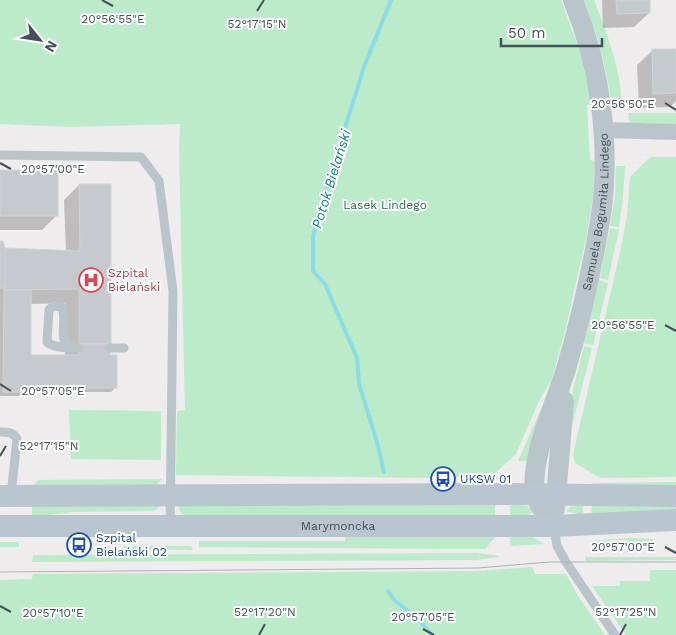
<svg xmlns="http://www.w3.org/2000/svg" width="676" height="635" font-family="'Work Sans',sans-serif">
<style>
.green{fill:#bbebc9}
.shadow{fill:#0003;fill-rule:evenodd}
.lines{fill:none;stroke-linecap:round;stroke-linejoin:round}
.stream{stroke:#8adce6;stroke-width:4}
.building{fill:#c6cace;stroke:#d0d3d7}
.service{stroke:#bac5cb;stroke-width:9}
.minor{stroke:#bac5cb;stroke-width:16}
.tertiary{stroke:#bac5cb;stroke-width:20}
.secondary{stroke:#bac6cf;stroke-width:22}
.tram{stroke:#aeb2b6;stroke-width:1}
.ticks{fill:none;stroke:#455158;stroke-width:2}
.labels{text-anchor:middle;stroke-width:4;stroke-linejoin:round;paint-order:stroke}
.park-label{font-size:12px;fill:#1b743f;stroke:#fff}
.street-label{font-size:12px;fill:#455158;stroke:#fff}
.health-label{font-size:12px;fill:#be3a42;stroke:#fff;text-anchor:start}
.transit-label{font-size:12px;fill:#164399;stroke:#fff;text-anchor:start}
.water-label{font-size:14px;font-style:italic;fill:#13818f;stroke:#fff}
.ticks-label{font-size:12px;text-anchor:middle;fill:#455158;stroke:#fff;stroke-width:4;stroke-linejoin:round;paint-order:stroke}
</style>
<rect width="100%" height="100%" fill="#eeecec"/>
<g class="green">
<polygon points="0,0 561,0 580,52 592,104 587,105 590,160 595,161 593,198 586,239 566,327 552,379 539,401 516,454 490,478 437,476 434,478 176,475 177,411 185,410 179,150 180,124 72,127 0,124"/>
<path d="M584,0H594C605,28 622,72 621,102L611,101C606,66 597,33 584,0Z"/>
<polygon points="629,113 676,113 676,124 630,123 628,116"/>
<polygon points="650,157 676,157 676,477 600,478 575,463 573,454 621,248 627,216 630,177"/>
<polygon points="616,166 625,166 623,197 619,227 610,226 615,196"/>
<polygon points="610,228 619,230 608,280 600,278"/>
<polygon points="599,280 608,283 593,345 584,343"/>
<polygon points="584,346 592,348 567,445 573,390"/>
<polygon points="547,396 527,461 518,461"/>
<polygon points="69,410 161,411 161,460 71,459"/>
<polygon points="162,479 156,485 33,486 38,480"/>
<polygon points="676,482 676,485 592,485 592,483"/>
<polygon points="32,503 160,506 154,511 150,511 74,512 42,516 32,515"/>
<polygon points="495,504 495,517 183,515 178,508 180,505"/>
<polygon points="510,504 527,506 533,511 532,513 527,516 510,516"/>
<polygon points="676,504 676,512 591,515 592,505"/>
<polygon points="583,505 583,516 566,511 570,507"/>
<polygon points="345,534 496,536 485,549 199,547 199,541 345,541"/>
<polygon points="510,536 533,537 544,544 512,546 510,543"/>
<polygon points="628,538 653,539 653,543 628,543 627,540 613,540 613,543 593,543 591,541"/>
<rect x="0" y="542" width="19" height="5"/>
<polygon points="124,546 191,546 193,550 124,549"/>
<polygon points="478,553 499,556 499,557 476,560 32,562 33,555"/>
<polygon points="585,557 676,557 676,560 585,561"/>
<polygon points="532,567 535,574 566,574 578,596 605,635 0,635 0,580 32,579 33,574 477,571"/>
<polygon points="650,570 676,570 676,635 626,635 592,586 620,586 620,581 650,581"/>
</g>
<g class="shadow">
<polygon points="602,0 649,0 649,13 634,27 603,28"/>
<polygon points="676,50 676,101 670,107 639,108 637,65 652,51"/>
<polygon points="0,171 56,216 42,230 0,230"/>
<path d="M79,185L108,356L116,387L111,392H23L19,396H0V243L4,250L66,252L64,200ZM65,303V356H30V304Z"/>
</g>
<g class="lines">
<g class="stream">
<polyline points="384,472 377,442 359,384 357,358 325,284 313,271 313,237 323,199 364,67 391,0"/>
<polyline points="388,591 394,600 417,618 432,635"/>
</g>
</g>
<g class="building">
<polygon points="616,0 650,0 650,13 617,14"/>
<polygon points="652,49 676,49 676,93 653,94"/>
<rect x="0" y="170" width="58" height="46"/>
<polygon points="79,184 111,184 111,344 79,344 79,289 4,290 4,288 5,288 5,248 80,251"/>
<polygon points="0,241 3,241 5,248 5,288 0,288"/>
<polygon points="4,290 31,290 31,355 79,355 79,344 110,344 110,355 117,355 117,388 25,388 26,392 3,392"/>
</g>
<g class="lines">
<g class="service">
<polyline points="0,155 141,157 159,181 173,291 170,526"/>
<path d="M67,347C59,335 67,321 62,307L53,306L49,310L47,342C55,349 69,347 79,348"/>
<polyline points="110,348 124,348"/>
<path d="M0,432C8,432 13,432 17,439L11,496"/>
<polyline points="554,526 557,546 566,562 615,635"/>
</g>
<polyline class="minor" points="603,130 676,132"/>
<g class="tertiary">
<polyline points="555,509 564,401"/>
<path id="s1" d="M554,526C549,518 536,502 535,494C530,455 556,403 567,366C581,317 593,265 601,215C611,144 600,66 573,0"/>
</g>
<g class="secondary">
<polyline points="0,496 507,494 676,496"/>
<path id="s2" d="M0,526H554L676,520"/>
</g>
<polyline class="tram" points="0,572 478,568 549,562 676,562"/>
</g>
<path class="ticks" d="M102,0L113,6M257,11L264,0M665,103L676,110M0,163L11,169M665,325L676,331M0,384L11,391M0,456L6,446M665,547L676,553M0,606L11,612M423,629L434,635M259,635L265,624M620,635L626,624"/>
<defs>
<g id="hospital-ring" transform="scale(1.25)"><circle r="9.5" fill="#fff" stroke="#e0444e" stroke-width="1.5"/><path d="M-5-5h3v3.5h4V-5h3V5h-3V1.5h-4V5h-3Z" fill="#e0444e"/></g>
<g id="bus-ring" transform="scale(1.25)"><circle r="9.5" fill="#fff" stroke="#1a4fb4" stroke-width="1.5"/><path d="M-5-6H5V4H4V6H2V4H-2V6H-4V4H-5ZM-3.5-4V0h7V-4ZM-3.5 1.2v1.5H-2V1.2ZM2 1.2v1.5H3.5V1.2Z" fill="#1a4fb4"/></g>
</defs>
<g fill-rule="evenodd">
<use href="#hospital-ring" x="91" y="280"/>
<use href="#bus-ring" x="443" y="479"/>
<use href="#bus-ring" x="79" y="545"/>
</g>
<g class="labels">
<g class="park-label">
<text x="385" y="209">Lasek Lindego</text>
</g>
<g class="street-label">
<text dy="4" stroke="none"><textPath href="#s1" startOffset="328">Samuela Bogumiła Lindego</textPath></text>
<text dy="4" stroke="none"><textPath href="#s2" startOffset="338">Marymoncka</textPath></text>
</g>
<g class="health-label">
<text x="108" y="277">Szpital<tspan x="108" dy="14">Bielański</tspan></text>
</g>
<g class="transit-label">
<text x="460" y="483">UKSW 01</text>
<text x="96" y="542">Szpital<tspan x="96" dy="14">Bielański 02</tspan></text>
</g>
<g class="water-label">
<text transform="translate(331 179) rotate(-73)" y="5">Potok Bielański</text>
</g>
</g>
<g class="ticks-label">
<text x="113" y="23">20°56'55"E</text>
<text x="257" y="28">52°17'15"N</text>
<text x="623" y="108">20°56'50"E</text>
<text x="53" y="173">20°57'00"E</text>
<text x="623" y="329">20°56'55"E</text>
<text x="53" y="395">20°57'05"E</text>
<text x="49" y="450">52°17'15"N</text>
<text x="623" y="551">20°57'00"E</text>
<text x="265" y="616">52°17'20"N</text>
<text x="626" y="616">52°17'25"N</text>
<text x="53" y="617">20°57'10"E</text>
<text x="423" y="621">20°57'05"E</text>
</g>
<g transform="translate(40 40) rotate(120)" stroke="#ffffff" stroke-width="4" paint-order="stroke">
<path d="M0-4L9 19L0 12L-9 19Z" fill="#455158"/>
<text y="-8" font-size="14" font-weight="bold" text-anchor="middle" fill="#455158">N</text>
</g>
<path d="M501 38v8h101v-8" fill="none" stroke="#455158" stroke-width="2.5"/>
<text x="508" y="38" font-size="15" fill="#455158" stroke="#ffffff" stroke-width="4" paint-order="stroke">50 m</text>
</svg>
